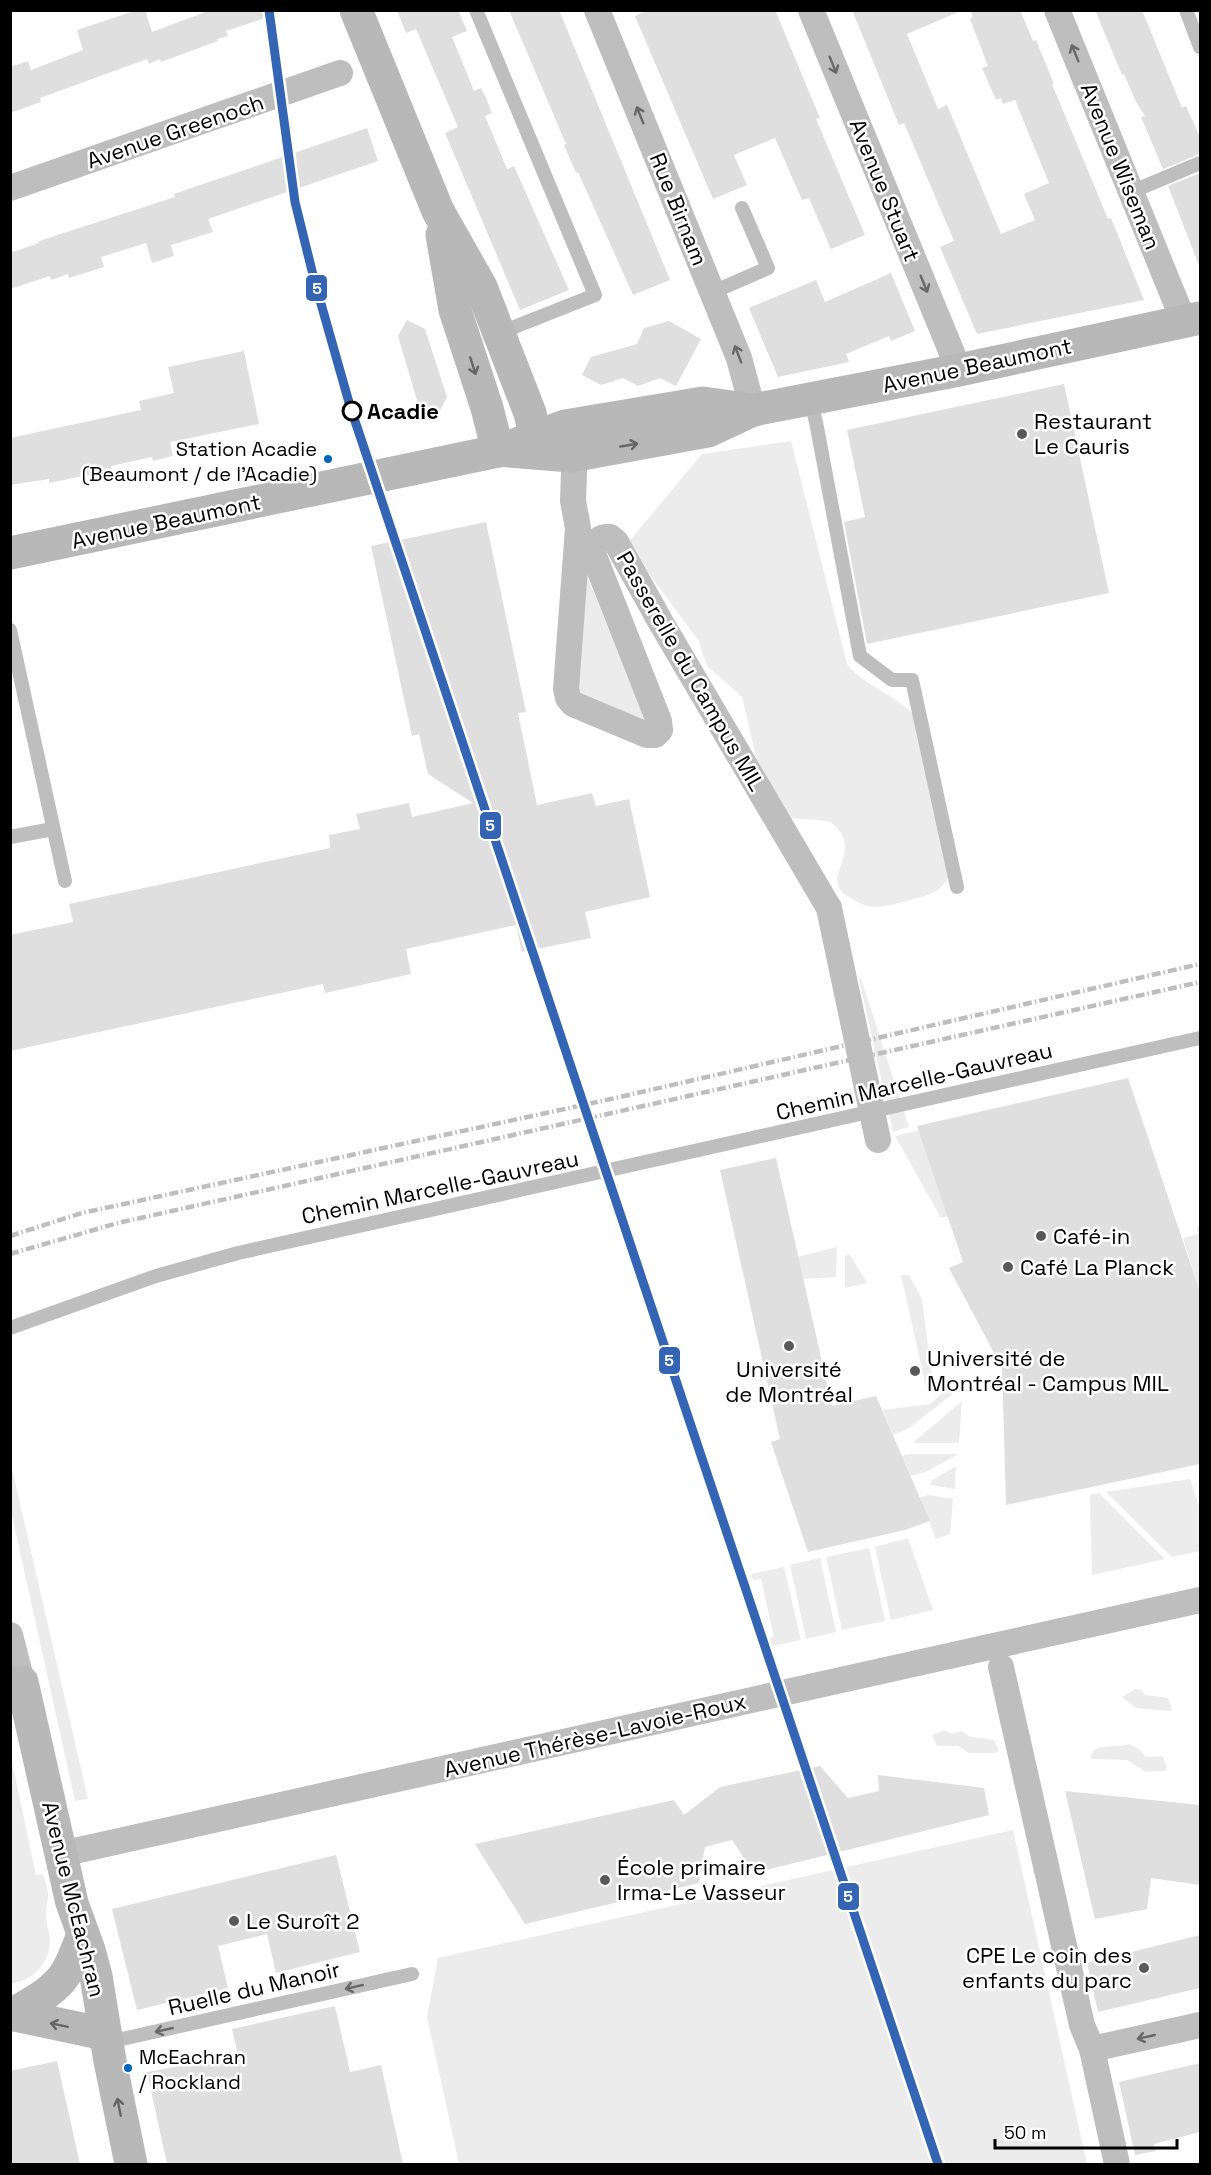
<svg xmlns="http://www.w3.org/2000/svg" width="1211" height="2175" font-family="'Space Grotesk',sans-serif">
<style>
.green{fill:#ececec}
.building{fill:#dfdfdf}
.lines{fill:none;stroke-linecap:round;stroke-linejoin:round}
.lane{stroke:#bebebe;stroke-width:14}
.street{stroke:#bebebe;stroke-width:26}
.secondary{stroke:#b8b8b8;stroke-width:33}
.rail{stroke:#bebebe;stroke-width:4.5;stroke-dasharray:9 3 1.5 3;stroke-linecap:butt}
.street-bridge{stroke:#bebebe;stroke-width:26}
.metro-1-casing{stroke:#fff;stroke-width:14}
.metro-1{stroke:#3465b4;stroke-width:9}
.oneway{stroke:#686868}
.oneway2{stroke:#656565}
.stop-dot{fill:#fff;stroke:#000;stroke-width:3}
.poi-dot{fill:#595959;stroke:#fff;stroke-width:2}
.bus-dot{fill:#0065bd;stroke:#fff;stroke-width:2}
.labels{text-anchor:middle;stroke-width:5;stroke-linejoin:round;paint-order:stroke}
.bus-label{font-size:20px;fill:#000;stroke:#fff;text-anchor:end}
.street-label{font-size:22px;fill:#000;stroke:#fff}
.stop-label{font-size:22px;font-weight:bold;fill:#000;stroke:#fff;text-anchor:start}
.poi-label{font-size:22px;fill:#000;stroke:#fff;text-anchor:start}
.line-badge{stroke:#fff;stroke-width:2}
.badge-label{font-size:16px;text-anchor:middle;font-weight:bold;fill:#fff}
</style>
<rect width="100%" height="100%" fill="#fff"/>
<g class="green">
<path d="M791,441L847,664C865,687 898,695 917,718L950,874C945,884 939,891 928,895C911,899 891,907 873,907C866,907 858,902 852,899C817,880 857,861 841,833C837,828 834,823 827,821L790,818L758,766L742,697L707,666L698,640L627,544L702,454Z"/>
<polygon points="587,576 645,719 644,720 581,696 578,691"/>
<polygon points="861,978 909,1127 893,1132 859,979"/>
<polygon points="919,1130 948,1216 941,1218 895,1136"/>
<polygon points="1200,1226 1200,1292 1183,1238 1198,1234 1197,1227"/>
<polygon points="837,1247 836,1277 802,1279 797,1257"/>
<polygon points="850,1255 867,1283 845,1288 845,1256"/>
<polygon points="901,1275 909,1275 922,1299 933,1385 926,1387"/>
<polygon points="950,1387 955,1392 909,1428 893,1435 883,1410 930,1404"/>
<polygon points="962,1401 959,1443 914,1443 915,1441"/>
<polygon points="910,1454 958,1454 926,1472 911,1476 902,1456"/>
<polygon points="10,1460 88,1799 75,1801 11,1511"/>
<polygon points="956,1466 955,1489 930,1485 931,1481"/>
<polygon points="1190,1479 1200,1509 1200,1551 1172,1557 1106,1492"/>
<polygon points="1099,1493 1165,1559 1092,1575 1090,1495"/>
<polygon points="929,1495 953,1499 950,1534 936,1539 920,1497"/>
<polygon points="908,1538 933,1610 891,1620 875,1547"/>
<polygon points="869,1548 885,1621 842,1630 826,1557"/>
<polygon points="820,1558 836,1632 806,1639 790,1565"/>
<polygon points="784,1567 801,1640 767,1647 767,1639 774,1637 761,1579 753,1580 751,1574"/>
<polygon points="1135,1689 1141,1690 1145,1695 1168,1698 1172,1709 1170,1711 1136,1708 1122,1697"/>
<polygon points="944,1730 952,1734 961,1731 971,1737 994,1740 999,1751 996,1753 969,1753 958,1746 937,1746 932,1735"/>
<path d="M1129,1744L1139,1749L1146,1757L1162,1756L1167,1767L1165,1771L1146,1772L1127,1760L1090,1759C1094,1740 1114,1750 1129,1744Z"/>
<path d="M11,1757L36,1875L43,1874C45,1881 48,1889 48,1897C48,1903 45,1909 46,1915C46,1923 49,1931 50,1939C51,1962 33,1982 11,1983Z"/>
<polygon points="1013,1830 1087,2164 459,2164 427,2017 438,1958"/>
</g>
<g class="building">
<polygon points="137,10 145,10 152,32 211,10 276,10 277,14 226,31 228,36 217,39 218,41 161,62 160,59 149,64 147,59 40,98 41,102 10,113 10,67 28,61 31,70 83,50 77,30"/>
<polygon points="397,10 458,10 467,31 452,37 474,91 481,88 486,98 492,113 485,116 507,169 514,166 569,290 520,310 445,133 458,127 416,29 406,33"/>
<polygon points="509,10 559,10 670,280 633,295 578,172 576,173 564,145 566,144"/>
<polygon points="648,10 775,10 820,118 816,119 865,235 831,249 809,198 802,200 775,138 734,155 747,185 713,199 635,16"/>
<polygon points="852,10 963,10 907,34 938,109 947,105 1001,234 1035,220 1024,194 1049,183 1015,100 1003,104 1001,98 996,100 982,68 988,66 970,19 973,17 970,10 1020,10 1033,41 1036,40 1054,84 1052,84 1108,219 1111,218 1144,300 977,334 940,247 954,241 904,123 899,125"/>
<polygon points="1095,10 1142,10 1182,108 1186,106 1200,137 1200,154 1163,169 1141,117 1145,116 1136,102 1124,74 1122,75"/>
<polygon points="367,128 378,161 208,219 213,232 171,245 174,256 152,263 146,243 101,257 104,267 69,278 68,274 51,280 50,276 10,289 10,253 39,243 39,241 175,197 174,194"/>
<polygon points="1200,173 1200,268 1168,186"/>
<polygon points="891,273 915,331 891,341 889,336 846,354 849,362 778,377 749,308 816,280 825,302"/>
<polygon points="407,320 425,329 447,397 437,416 419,407 398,336"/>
<polygon points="669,321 701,339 676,386 660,378 638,386 623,378 601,385 582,375 591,357 637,344 644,328"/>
<polygon points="244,351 259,424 170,442 173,456 153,461 152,457 111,466 112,470 49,483 49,479 10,485 10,438 141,410 139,401 174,393 168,367"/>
<polygon points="1064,384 1109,593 867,644 844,522 865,517 847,430"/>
<polygon points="486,522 526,712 518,713 537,805 592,793 596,806 629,799 650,897 585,912 591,938 522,952 516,925 406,949 411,974 325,993 323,984 10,1051 10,935 73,922 69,904 330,848 329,835 360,829 356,814 409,803 412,817 473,803 428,774 419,734 412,736 371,546"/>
<polygon points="1128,1078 1200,1292 1200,1464 1006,1505 1002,1368 949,1268 963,1262 917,1126"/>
<polygon points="776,1158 832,1406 876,1396 930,1521 905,1530 808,1552 771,1442 780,1439 720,1170"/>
<polygon points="820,1766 848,1798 879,1791 878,1775 984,1788 989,1815 754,1873 732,1840 705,1847 699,1883 525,1924 475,1844 674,1800 684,1815 720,1787"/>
<polygon points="1065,1791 1200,1805 1200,1885 1151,1878 1147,1909 1095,1919"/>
<polygon points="336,1855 360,1952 276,1973 267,1934 218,1946 228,1988 137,2010 112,1909"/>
<polygon points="1200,1935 1200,1988 1098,2012 1087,1963"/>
<polygon points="335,2006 350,2072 381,2065 403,2164 167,2164 147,2072 238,2055 232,2029"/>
<polygon points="57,2061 80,2164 10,2164 10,2071"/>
<polygon points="1200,2063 1200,2132 1154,2144 1156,2151 1135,2155 1119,2082"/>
</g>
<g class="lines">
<g class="lane">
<polyline points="476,10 595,295 499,333"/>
<polyline points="1186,10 1200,47"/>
<polyline points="1131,192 1200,163"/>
<polyline points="713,292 768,268 742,208"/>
<polyline points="810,399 816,422 860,656 892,680 912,680 957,887"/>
<polyline points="10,630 65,881"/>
<polyline points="10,837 53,829"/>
<polyline points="10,1328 156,1276 238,1253 1200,1038"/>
<polyline points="106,2035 122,2039 412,1974"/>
</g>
<g class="street">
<polyline points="597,10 739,358 753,410"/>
<polyline points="811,10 959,370"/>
<polyline points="1057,10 1184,322"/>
<polyline points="10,188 340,73"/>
<path d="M574,471L573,501L578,528L566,689L568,698L573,704L647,735H655L660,730L659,721L592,551C593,542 601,536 610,537L616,542L660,621L829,908"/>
<polyline points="10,1635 22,1682"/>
<polyline points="1001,1667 1082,2025 1092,2049 1117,2164"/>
<polyline points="61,1854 1200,1600"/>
<polyline points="1092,2049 1200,2025"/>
</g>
<g class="secondary">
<polyline points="356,10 438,211 481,287 530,413 539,453"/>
<polyline points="442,235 455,310 487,408 498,451"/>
<polyline points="509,451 571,456 708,431 753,410 959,370 1200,318"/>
<polyline points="10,553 498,451 565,426 703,403 753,410"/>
<polyline points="10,1684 22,1682 72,1903 89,1950 96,1976 110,2061 131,2164"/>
<polyline points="10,2014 105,2034"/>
<path d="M13,2014C31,2003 54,1992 66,1973C73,1962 78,1947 83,1934"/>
</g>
<g class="rail">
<polyline points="10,1236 82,1213 611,1099 1200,964"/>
<polyline points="10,1254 118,1223 1200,982"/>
</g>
<polyline class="street-bridge" points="829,908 878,1140"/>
<g class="metro-1-casing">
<polyline id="metro-1" points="269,10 295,202 314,279 350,406 938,2164"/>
</g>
<use href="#metro-1" class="metro-1"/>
</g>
<defs><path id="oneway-shaft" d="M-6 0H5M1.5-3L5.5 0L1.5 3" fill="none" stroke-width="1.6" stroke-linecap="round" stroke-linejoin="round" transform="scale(1.5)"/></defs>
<g class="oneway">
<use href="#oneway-shaft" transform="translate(1075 53) rotate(-112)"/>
<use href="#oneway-shaft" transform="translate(833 65) rotate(68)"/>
<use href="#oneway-shaft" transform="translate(640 115) rotate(-112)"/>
<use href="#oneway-shaft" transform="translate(924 284) rotate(68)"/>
<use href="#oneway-shaft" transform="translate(738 354) rotate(-111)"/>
<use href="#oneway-shaft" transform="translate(354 1987) rotate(167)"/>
<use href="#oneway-shaft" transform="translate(164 2030) rotate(167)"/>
<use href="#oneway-shaft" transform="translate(1146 2037) rotate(167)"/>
</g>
<g class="oneway2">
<use href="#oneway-shaft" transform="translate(473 366) rotate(72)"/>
<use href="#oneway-shaft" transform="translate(629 445) rotate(-10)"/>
<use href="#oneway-shaft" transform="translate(59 2025) rotate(-168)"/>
<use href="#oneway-shaft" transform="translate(119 2107) rotate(-101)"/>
</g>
<circle class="stop-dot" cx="352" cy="411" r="9"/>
<g class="poi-dot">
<circle cx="1022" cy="434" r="6"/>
<circle cx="1041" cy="1236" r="6"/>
<circle cx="1008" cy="1267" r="6"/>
<circle cx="789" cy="1346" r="6"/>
<circle cx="915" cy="1371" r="6"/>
<circle cx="605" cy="1880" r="6"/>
<circle cx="234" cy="1921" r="6"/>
<circle cx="1144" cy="1968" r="6"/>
</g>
<g class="bus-dot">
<circle cx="328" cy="459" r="5"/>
<circle cx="128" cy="2068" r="5"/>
</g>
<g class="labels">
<g class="bus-label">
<text x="317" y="456">Station Acadie<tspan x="317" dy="25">(Beaumont / de l'Acadie)</tspan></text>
<text x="139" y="2064" text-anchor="start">McEachran<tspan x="139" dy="25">/ Rockland</tspan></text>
</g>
<g class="street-label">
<text transform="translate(175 131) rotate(-19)" y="8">Avenue Greenoch</text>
<text transform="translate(1121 166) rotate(68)" y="8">Avenue Wiseman</text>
<text transform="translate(885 190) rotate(68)" y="8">Avenue Stuart</text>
<text transform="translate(679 209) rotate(68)" y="8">Rue Birnam</text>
<text transform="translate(977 365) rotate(-12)" y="8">Avenue Beaumont</text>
<text transform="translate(166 521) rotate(-12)" y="8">Avenue Beaumont</text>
<text transform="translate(691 671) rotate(60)" y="8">Passerelle du Campus MIL</text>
<text transform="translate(914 1081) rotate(-13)" y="8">Chemin Marcelle-Gauvreau</text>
<text transform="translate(440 1187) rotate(-12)" y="8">Chemin Marcelle-Gauvreau</text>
<text transform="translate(595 1735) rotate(-13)" y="8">Avenue Thérèse-Lavoie-Roux</text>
<text transform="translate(74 1899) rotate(76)" y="8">Avenue McEachran</text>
<text transform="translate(254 1988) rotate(-13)" y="8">Ruelle du Manoir</text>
</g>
<g class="stop-label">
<text x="367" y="419">Acadie</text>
</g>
<g class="poi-label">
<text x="1034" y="429">Restaurant<tspan x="1034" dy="25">Le Cauris</tspan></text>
<text x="1053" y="1244">Café-in</text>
<text x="1020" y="1275">Café La Planck</text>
<text x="927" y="1366">Université de<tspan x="927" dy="25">Montréal - Campus MIL</tspan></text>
<text x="789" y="1377" text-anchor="middle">Université<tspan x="789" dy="25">de Montréal</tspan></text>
<text x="617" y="1875">École primaire<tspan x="617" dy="25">Irma-Le Vasseur</tspan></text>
<text x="246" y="1929">Le Suroît 2</text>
<text x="1132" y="1963" text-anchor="end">CPE Le coin des<tspan x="1132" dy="25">enfants du parc</tspan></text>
</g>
</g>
<g class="line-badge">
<rect x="305" y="274" width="23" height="28" rx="6" fill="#3465b4"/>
<rect x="479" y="811" width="23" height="29" rx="6" fill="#3465b4"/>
<rect x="658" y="1346" width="23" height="29" rx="6" fill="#3465b4"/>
<rect x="837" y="1882" width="23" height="29" rx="6" fill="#3465b4"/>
</g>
<g class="badge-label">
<text x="317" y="294">5</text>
<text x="490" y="831">5</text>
<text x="669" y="1366">5</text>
<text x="848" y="1902">5</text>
</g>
<rect width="1211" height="2175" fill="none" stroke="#000000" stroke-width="24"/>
<path d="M995 2139v9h182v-9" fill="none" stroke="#000000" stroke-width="3"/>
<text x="1004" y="2139" font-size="18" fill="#000000" stroke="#ffffff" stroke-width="4.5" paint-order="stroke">50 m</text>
</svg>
